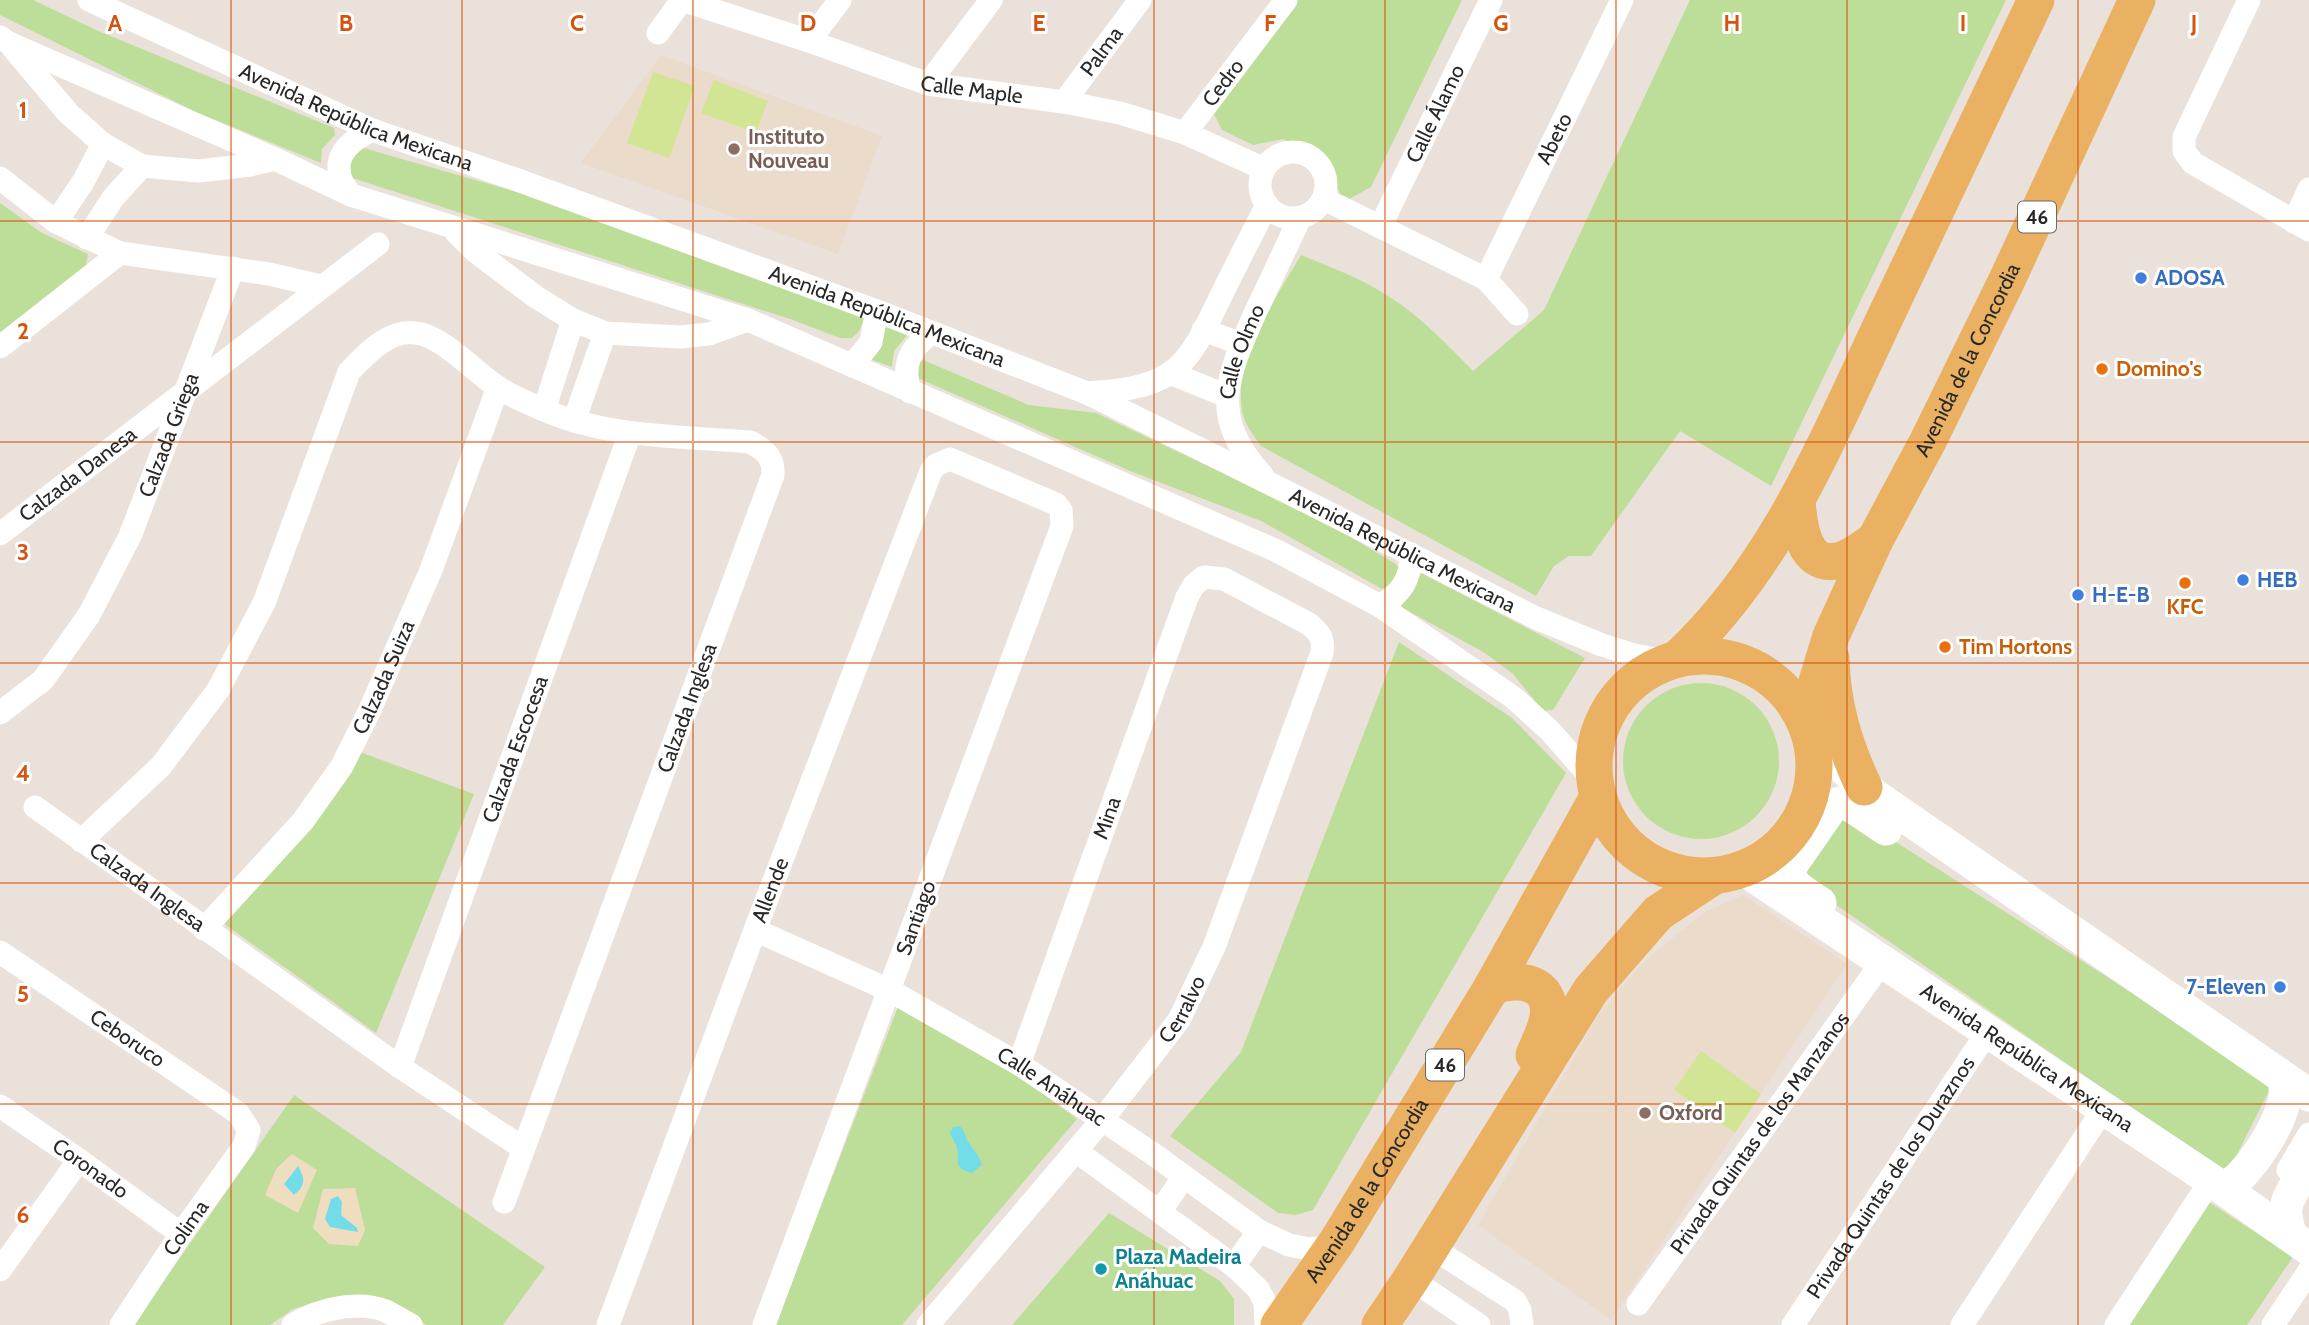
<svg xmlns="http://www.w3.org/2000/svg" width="2309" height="1325" font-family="Cabin,sans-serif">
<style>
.education{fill:#ebdbca}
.green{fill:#bdde99}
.sand{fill:#eedebf}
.pitch{fill:#d2e595}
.water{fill:#72dde8}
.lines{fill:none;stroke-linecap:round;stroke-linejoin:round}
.street{stroke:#fff;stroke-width:23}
.secondary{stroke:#fff;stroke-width:33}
.primary{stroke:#e9b161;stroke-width:37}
.grid{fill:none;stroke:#d5540f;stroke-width:2;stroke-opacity:0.55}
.education-dot{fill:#8d6e63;stroke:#fff;stroke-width:2.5}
.shop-dot{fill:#3f7fe0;stroke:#fff;stroke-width:2.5}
.food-dot{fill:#e8710a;stroke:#fff;stroke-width:2.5}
.culture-dot{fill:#0f9aa8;stroke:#fff;stroke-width:2.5}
.labels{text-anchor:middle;stroke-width:6;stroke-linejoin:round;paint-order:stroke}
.shield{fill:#fff;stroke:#686868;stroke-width:2}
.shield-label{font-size:19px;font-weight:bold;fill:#282828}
.street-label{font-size:21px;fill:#282828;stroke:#fff}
.education-label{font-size:21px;font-weight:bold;fill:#785e54;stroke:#fff;text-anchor:start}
.shop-label{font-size:21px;font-weight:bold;fill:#366cbe;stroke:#fff;text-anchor:start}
.food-label{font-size:21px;font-weight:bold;fill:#c56008;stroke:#fff;text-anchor:start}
.culture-label{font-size:21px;font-weight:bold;fill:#0d838f;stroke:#fff;text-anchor:start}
.grid-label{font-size:23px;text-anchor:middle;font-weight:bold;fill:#d5540f;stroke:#fff;stroke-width:6;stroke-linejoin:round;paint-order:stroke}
</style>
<rect width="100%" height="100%" fill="#eae1db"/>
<g class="education">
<polygon points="661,55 882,136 838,254 581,163"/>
<polygon points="1743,895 1847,964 1611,1320 1478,1225 1600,1012 1647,959 1703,913"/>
</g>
<g class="green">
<polygon points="0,0 33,0 96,30 334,128 335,135 322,149 321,163 196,112 0,15"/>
<polygon points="1296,0 1462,0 1371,187 1344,202 1324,160 1283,139 1253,145 1222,130 1214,114 1221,100"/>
<path d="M1690,0H2006L1771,486L1680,431L1591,556H1569L1554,566L1536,596L1261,446C1256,438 1247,428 1244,418C1228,367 1276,298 1301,255C1330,267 1361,278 1388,296C1420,316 1447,344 1473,371L1544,310Z"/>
<polygon points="360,147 587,212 859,313 864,319 859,331 852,338 840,338 793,320 349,177 346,156"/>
<polygon points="0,203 42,233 88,254 85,270 0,334"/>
<polygon points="886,325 909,333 894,351 892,367 867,358"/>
<polygon points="923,360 1029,405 1096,413 1318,518 1396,564 1400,570 1395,581 1382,589 1261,521 1130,471 920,379 915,373 917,364"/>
<polygon points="1421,573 1585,658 1553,710 1543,711 1513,674 1485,653 1401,607"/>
<polygon points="1399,642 1512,718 1566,773 1313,1210 1296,1215 1278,1213 1170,1136 1241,1052"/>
<circle cx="1701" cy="761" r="78"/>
<polygon points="360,752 474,794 376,1033 223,923"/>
<polygon points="1841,807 2273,1083 2227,1174 1791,874"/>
<polygon points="898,1007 999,1061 1077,1119 902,1325 775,1325"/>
<polygon points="294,1095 545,1267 503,1325 427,1325 392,1304 365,1296 332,1298 293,1309 270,1325 133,1325"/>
<polygon points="2209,1202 2293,1257 2247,1325 2126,1325"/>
<polygon points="1109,1213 1220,1281 1234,1299 1234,1325 1012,1325"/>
</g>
<g class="sand">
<polygon points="292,1154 317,1170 298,1213 265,1195 276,1169"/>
<polygon points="355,1188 365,1230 358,1246 329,1244 313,1228 323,1189"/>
</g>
<g class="pitch">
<polygon points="653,72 695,86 669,158 627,143"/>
<polygon points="714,80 768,101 756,133 701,113"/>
<polygon points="1701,1051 1761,1094 1735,1133 1674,1090"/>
</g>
<g class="water">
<path d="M960,1126C966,1132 964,1136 969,1143C975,1153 978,1152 982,1165L972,1173C951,1167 961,1163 957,1148C956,1142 951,1139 950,1132L954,1127Z"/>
<path d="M298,1166C305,1179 306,1185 294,1195L284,1184Z"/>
<polygon points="338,1196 342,1202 341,1215 357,1228 358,1232 330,1227 325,1219 331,1199"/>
</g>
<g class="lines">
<g class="street">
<path id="s1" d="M89,0L372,130L512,178L877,311L1087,393L1307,502L1536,618L1602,645L1634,655L1672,662"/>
<path id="s2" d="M682,0L809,41L928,84L1064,102L1120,113L1185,133L1264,169"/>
<polyline points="2249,0 2184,137 2184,151 2193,163 2309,230"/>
<polyline points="658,33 682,0"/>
<polyline points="0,37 9,43 275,159 351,195 748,320 1277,551 1380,606 1514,698 1550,731 1595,782"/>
<polyline points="809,41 840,0"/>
<polyline points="13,48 68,113 103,144 142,166 199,171 250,165 275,159"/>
<polyline points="928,84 991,0"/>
<path id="s3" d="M1064,102L1140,0"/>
<path id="s4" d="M1185,133L1286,0"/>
<circle cx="1293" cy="185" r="33"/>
<polyline points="0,178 56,222 120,253 269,274 321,286"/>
<path d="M351,195C347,190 341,182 340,176C334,152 354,139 372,130"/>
<polyline points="1324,199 1486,279 1517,314"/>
<polyline points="56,222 83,182 103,144"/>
<polyline points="2294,222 2309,189"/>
<path id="s5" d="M1380,227L1491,0"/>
<polyline points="455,231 476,252 536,297 573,320 605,333 680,337 709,334 748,320"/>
<polyline points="87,238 113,198 142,166"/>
<path id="s6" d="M1486,279L1622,0"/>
<polyline points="1203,330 1242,344"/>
<polyline points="0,347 120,253"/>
<polyline points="852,366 871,342 877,311"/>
<polyline points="1170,373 1227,396"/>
<path d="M910,392C902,367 909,348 931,334"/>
<path d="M1087,393C1114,391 1147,389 1170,373C1196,355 1209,319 1223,292C1237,263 1252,234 1267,205"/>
<polyline points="544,410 573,320"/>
<polyline points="574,421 605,333"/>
<path id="s7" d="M1262,475C1208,416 1227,376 1256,311C1271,280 1285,249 1300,218"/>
<path id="s8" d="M0,534L378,244"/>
<path d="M1380,606C1401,594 1411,579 1411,554"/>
<path id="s9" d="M0,713L43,680L89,615L130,536L233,268"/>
<path id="s10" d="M35,807L400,1067L523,1148"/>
<path d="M81,841L161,766L218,690L264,603L349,372C366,354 389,329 416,333C442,336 474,371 496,386C510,396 528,403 544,410C607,438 682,436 750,442C765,450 774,457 773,475L504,1202"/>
<path id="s11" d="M204,929L303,821L342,766L369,712L431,570L498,387"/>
<path id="s12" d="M755,930L889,990L1019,1064L1156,1156L1259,1231L1289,1245L1309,1249L1321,1248L1337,1240"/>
<path id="s13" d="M0,952L238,1113L249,1130L244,1146L181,1234L121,1325"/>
<path id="s14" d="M400,1067L630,433"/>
<path id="s15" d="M0,1106L79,1160L181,1234"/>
<polyline points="1076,1151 1234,1266 1258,1289 1265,1302 1266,1325"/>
<polyline points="2288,1170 2309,1134"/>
<polyline points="1160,1211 1184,1177"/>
<polyline points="1431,1247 1515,1301 1520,1310 1522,1325"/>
<polyline points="1234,1266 1259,1231"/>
<polyline points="0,1270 79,1160"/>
<polyline points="1411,1279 1479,1325"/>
<path id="s16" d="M1638,1304L1882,962"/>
<path d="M293,1325C318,1309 357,1300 386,1311C394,1315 403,1321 411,1325"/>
<path id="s17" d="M608,1325L755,930L931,471L936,465L950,459L1056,504L1061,510L1062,526L764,1325"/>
<path id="s18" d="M928,1325L1102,1120L1179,1020L1214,947L1322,653C1324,639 1320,633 1309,624L1224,579L1204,577L1194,585L1187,597L1019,1064"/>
<path id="s19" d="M1793,1325L1988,1031"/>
<polyline points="1962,1325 2104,1108"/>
<polyline points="2116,1325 2211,1180"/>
<polyline points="2273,1325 2309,1271"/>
</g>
<g class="secondary">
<polyline points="1811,740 1874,795 2309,1095"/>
<path id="s20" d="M1743,869L2211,1180L2309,1249"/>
<path d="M1820,903C1808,894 1785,884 1790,867L1831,808L1839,803H1847L1886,829"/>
<path d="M2224,1189C2249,1174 2277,1130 2284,1102C2286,1095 2285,1087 2285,1080"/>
<polyline points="2290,1235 2285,1212 2288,1200 2309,1160"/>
</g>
<g class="primary">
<path d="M1797,502C1799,525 1803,567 1837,561C1851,559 1864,547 1875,540"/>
<circle cx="1704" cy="766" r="110"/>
<path d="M1831,658C1832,705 1844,745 1864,787"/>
<path d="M1677,659C1775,568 1825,445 1881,326C1933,218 1984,109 2036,0"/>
<path id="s21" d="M1805,721L1831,636L1875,540L1928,441L2006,282L2137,0"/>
<path d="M1492,987C1518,976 1553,982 1548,1017C1546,1030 1539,1043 1534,1055"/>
<path id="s22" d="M1279,1325L1338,1240L1492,987L1598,797"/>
<polyline points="1380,1325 1411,1279 1591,990 1658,913 1714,876"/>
</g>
</g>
<path class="grid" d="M231,0V1325M462,0V1325M693,0V1325M924,0V1325M1154,0V1325M1385,0V1325M1616,0V1325M1847,0V1325M2078,0V1325M0,221H2309M0,442H2309M0,663H2309M0,883H2309M0,1104H2309"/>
<g class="education-dot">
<circle cx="734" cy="149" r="7"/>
<circle cx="1645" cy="1113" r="7"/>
</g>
<g class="shop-dot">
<circle cx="2141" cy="278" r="7"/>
<circle cx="2243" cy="580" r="7"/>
<circle cx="2078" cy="595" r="7"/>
<circle cx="2280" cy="987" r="7"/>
</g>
<g class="food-dot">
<circle cx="2102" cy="369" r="7"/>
<circle cx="2185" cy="583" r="7"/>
<circle cx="1945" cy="647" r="7"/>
</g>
<circle class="culture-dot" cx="1101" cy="1269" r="7"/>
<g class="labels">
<g class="shield">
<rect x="2018" y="201.5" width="38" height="31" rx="5"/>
<rect x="1426" y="1049.5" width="38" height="31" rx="5"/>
</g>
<g class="shield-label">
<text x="2037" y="224">46</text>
<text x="1445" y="1072">46</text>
</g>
<g class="street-label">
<text dy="7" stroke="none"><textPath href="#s3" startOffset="63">Palma</textPath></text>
<text dy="7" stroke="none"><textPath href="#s4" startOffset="63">Cedro</textPath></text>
<text dy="7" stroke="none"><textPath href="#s2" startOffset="304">Calle Maple</textPath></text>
<text dy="7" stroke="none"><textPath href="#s5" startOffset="126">Calle Álamo</textPath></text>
<text dy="7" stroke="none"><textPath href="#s1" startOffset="292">Avenida República Mexicana</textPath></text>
<text dy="7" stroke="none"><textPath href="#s6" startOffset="156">Abeto</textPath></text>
<text dy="7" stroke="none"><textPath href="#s1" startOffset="859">Avenida República Mexicana</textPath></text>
<text dy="7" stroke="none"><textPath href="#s7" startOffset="135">Calle Olmo</textPath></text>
<text dy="7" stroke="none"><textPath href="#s21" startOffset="397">Avenida de la Concordia</textPath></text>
<text dy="7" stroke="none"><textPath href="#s9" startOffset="331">Calzada Griega</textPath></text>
<text dy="7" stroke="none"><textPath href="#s8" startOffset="98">Calzada Danesa</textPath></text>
<text dy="7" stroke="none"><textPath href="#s1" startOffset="1426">Avenida República Mexicana</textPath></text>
<text dy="7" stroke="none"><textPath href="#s11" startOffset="312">Calzada Suiza</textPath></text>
<text transform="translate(687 708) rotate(-70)" y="7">Calzada Inglesa</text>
<text dy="7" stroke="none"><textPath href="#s14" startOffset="338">Calzada Escocesa</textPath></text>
<text transform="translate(1107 818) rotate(-70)" y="7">Mina</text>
<text dy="7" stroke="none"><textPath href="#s10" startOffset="138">Calzada Inglesa</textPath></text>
<text dy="7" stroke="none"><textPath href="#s17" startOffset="464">Allende</textPath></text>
<text transform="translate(916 918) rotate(-70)" y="7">Santiago</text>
<text dy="7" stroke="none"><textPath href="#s18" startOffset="406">Cerralvo</textPath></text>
<text dy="7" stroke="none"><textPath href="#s13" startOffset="154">Ceboruco</textPath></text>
<text dy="7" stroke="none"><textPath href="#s20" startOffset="341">Avenida República Mexicana</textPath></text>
<text dy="7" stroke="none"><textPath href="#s12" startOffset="336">Calle Anáhuac</textPath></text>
<text dy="7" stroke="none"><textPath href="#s16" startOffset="210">Privada Quintas de los Manzanos</textPath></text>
<text dy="7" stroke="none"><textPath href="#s15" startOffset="110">Coronado</textPath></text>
<text dy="7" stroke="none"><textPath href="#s19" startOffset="177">Privada Quintas de los Duraznos</textPath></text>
<text dy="7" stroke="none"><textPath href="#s22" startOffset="161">Avenida de la Concordia</textPath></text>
<text transform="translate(186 1228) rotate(-55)" y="7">Colima</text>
</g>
<g class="education-label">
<text x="748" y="144">Instituto<tspan x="748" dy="24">Nouveau</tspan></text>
<text x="1659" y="1120">Oxford</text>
</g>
<g class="shop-label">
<text x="2155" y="285">ADOSA</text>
<text x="2257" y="587">HEB</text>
<text x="2092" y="602">H-E-B</text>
<text x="2266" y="994" text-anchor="end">7-Eleven</text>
</g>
<g class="food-label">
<text x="2116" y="376">Domino's</text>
<text x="2185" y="614" text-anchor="middle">KFC</text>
<text x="1959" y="654">Tim Hortons</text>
</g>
<g class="culture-label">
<text x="1115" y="1264">Plaza Madeira<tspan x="1115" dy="24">Anáhuac</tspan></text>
</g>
</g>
<g class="grid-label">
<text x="115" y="31">A</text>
<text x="346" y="31">B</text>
<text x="577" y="31">C</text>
<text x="808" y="31">D</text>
<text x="1039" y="31">E</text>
<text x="1270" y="31">F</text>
<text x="1501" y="31">G</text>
<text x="1732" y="31">H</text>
<text x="1963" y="31">I</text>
<text x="2194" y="31">J</text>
<text x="23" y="118">1</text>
<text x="23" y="339">2</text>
<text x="23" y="560">3</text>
<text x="23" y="781">4</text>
<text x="23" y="1002">5</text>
<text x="23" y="1223">6</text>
</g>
</svg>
